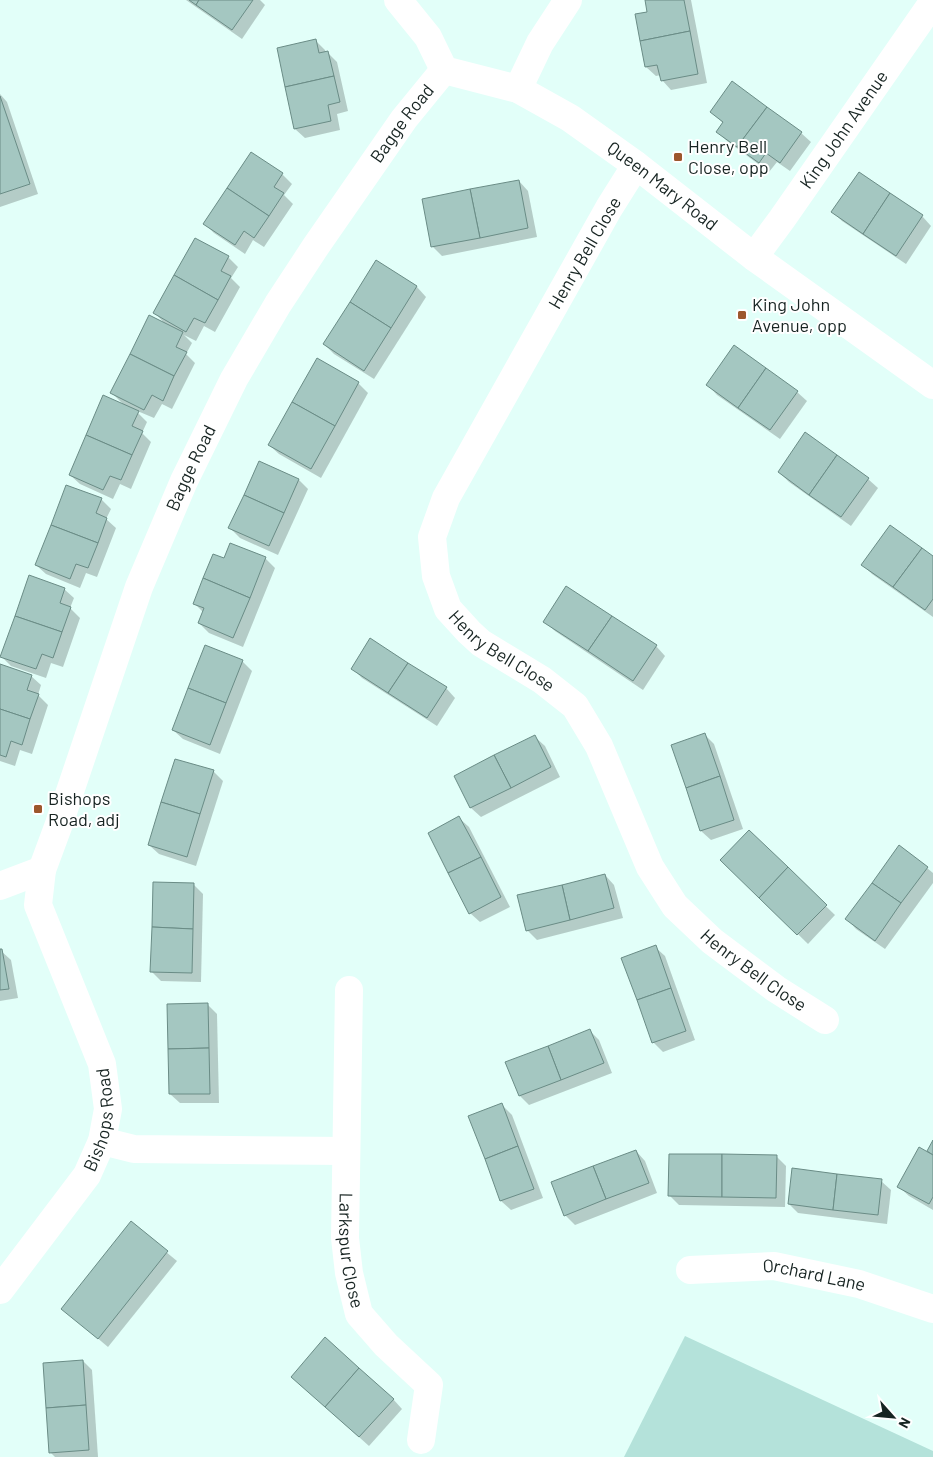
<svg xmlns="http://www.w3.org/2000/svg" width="933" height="1457" font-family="Barlow,sans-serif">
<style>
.green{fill:#b4e2da}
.shadow{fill:#0003}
.building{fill:#a4c7c1;stroke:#6a8c86}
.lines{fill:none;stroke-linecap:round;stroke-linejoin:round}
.minor{stroke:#fff;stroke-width:28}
.poi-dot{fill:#9d572d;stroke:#fff;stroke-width:2}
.labels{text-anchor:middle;stroke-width:4;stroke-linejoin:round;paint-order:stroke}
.street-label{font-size:18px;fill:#172422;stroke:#fff}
.poi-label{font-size:18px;fill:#172422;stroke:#fff;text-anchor:start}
</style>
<rect width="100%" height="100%" fill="#e2fff9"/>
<polygon class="green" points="685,1336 933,1451 933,1457 624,1457"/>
<g class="shadow">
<polygon points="186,0 260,0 265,5 242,39"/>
<polygon points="646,0 691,0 707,83 671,90 662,80 661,75 656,76 646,67 648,13"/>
<polygon points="315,40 325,50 326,53 328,53 337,62 348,111 337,114 340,130 305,138 295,129"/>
<polygon points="0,94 7,102 38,194 0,207"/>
<polygon points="711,112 801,133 811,142 790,171 777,162 769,172 727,141 717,131 723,123"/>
<polygon points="282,174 292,184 284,195 293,204 264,247 253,240 245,254 214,233 205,224"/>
<polygon points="519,181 528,191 537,237 442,256 432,246"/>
<polygon points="833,212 922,216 931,226 906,264 842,221"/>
<polygon points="228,257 238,267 231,278 240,287 215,332 204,326 196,341 184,335 192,343 186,354 195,363 172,409 162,404 154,418 135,410 147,422 142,433 151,442 131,489 120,484 113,499 80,484 70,475 125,406 112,393 166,325 155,313"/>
<polygon points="377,262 417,287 426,297 374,379 334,354 324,344"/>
<polygon points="358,383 368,393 321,478 279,454 269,445"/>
<polygon points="708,385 797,392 807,401 780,439 717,395"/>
<polygon points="779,472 868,479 878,488 851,526 789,482"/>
<polygon points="299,480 308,489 278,555 240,538 230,528"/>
<polygon points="101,499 111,509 106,519 116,528 97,577 86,573 80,588 46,574 36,565"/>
<polygon points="265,558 275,568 243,647 209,633 199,623 204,613 194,603 225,560"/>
<polygon points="933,558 933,617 872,574 863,565"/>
<polygon points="64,589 74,598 70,608 80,618 63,667 51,663 46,678 11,666 1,656"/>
<polygon points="545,622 656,646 665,656 643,690 555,631"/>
<polygon points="242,661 252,671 220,754 183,739 173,730"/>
<polygon points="0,665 31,676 41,685 38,695 48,705 32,754 20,750 15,766 0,761"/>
<polygon points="352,668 446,688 455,698 437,726 362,678"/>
<polygon points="705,735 714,744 743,829 711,840 701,831"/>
<polygon points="535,737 545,746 560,777 481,817 471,808 455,777"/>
<polygon points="213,771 223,781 196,866 159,854 149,845"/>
<polygon points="459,818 469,827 510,907 480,922 470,913"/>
<polygon points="749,832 835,915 808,944 722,860"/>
<polygon points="927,868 933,873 933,883 885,949 856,929 847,919"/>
<polygon points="605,875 614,885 623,918 537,940 527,930"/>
<polygon points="193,884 203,894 201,982 161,981 152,972"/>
<polygon points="655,947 665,956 695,1040 663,1052 653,1042"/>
<polygon points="0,950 11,960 18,998 0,1001"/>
<polygon points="207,1004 217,1014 219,1103 180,1103 170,1094"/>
<polygon points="590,1031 599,1040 612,1073 529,1105 520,1096"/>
<polygon points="502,1105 512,1115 543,1198 511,1210 501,1201 470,1117"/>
<polygon points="933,1142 933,1210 909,1196 899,1187 927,1153"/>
<polygon points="636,1151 645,1161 657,1193 575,1225 565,1215"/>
<polygon points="776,1156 786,1166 785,1207 679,1205 670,1196"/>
<polygon points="881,1181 891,1190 887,1224 798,1213 789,1204"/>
<polygon points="131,1223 177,1261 108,1347 63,1309"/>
<polygon points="83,1361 92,1370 98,1457 55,1457 50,1452"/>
<polygon points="302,1386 393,1399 402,1409 369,1446"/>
</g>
<g class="building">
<polygon points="189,0 199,0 196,5"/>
<polygon points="199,0 253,0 232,30 196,5"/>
<polygon points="645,0 684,0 690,31 640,41 635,14 647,12"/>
<polygon points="690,31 698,74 661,81 657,65 645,67 640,41"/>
<polygon points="316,39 319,53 328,51 334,76 285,87 277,48"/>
<polygon points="334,76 340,102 328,105 331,121 294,129 285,87"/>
<polygon points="732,81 767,107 737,147 716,132 723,122 710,112"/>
<polygon points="0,96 30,184 0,194"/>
<polygon points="767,107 802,132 780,163 766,153 759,163 737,147"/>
<polygon points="251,152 283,173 274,187 284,193 269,216 227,188"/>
<polygon points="859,172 890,193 863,234 831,212"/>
<polygon points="519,180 528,228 480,238 470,189"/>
<polygon points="227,188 269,216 254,238 244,231 235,245 203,224"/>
<polygon points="470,189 480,238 431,247 422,199"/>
<polygon points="890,193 923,215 896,256 863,234"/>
<polygon points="195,238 229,256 221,271 231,276 218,300 174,275"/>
<polygon points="376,260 417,286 391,328 350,302"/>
<polygon points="174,275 218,300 205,323 194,318 186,332 153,313"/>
<polygon points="350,302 391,328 364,371 323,344"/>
<polygon points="149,315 183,332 176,347 187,352 174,376 130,354"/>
<polygon points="734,345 766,368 738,408 706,385"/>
<polygon points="130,354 174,376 163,401 152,395 144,410 110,393"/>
<polygon points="317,358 359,382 335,426 292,402"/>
<polygon points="766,368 798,391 770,430 738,408"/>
<polygon points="103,395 139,411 132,426 143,431 132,455 86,435"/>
<polygon points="292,402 335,426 311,469 268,445"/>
<polygon points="805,432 837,455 809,495 778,472"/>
<polygon points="86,435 132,455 121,480 110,476 103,490 69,475"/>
<polygon points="837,455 869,478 841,517 809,495"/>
<polygon points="259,461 299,479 284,513 244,495"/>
<polygon points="66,485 102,498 96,513 107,518 98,543 51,525"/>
<polygon points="244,495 284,513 269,546 228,528"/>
<polygon points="51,525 98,543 88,568 76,564 70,579 35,565"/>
<polygon points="890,525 922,548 893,587 861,565"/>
<polygon points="230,543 266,557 250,598 203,578 213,554 224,558"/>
<polygon points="922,548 933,556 933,599 925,610 893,587"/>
<polygon points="29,575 65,588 60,603 71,607 62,632 15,616"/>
<polygon points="203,578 250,598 233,638 198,623 204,608 193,604"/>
<polygon points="566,586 612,616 588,651 543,622"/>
<polygon points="15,616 62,632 53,658 42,654 36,669 0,657"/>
<polygon points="612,616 657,645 633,681 588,651"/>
<polygon points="370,638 408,663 388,693 351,669"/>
<polygon points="205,645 243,660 226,703 188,688"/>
<polygon points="408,663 447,687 427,718 388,693"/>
<polygon points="0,664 32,675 27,690 39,694 30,719 0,709"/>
<polygon points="188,688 226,703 210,745 172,730"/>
<polygon points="0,709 30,719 22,745 11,741 6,757 0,755"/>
<polygon points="705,733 720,776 686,788 671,745"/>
<polygon points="535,735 551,767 511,788 494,755"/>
<polygon points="494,755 511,788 470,808 454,776"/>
<polygon points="175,759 214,770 200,814 161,802"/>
<polygon points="720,776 734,820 700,831 686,788"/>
<polygon points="161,802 200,814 187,857 148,845"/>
<polygon points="459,816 481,857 448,873 428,833"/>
<polygon points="749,830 788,867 759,898 720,860"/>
<polygon points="899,845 928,867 901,903 872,883"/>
<polygon points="481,857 501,897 469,914 448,873"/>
<polygon points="788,867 827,905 797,935 759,898"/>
<polygon points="605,874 614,908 570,920 562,885"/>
<polygon points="153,882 194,883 193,929 152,927"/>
<polygon points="872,883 901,903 875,941 845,919"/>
<polygon points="562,885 570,920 526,931 517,895"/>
<polygon points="152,927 193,929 192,973 150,972"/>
<polygon points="656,945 671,988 637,1000 621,958"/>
<polygon points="0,949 2,949 9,989 0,990"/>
<polygon points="671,988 686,1031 652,1043 637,1000"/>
<polygon points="208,1003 209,1048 168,1049 167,1004"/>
<polygon points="590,1029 604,1063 561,1080 548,1046"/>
<polygon points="548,1046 561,1080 519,1096 505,1062"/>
<polygon points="209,1048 210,1094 169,1094 168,1049"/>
<polygon points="502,1103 518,1146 485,1159 468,1116"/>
<polygon points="933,1140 933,1155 927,1151"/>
<polygon points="518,1146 534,1189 500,1201 485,1159"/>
<polygon points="919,1147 933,1155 933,1197 929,1204 897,1187"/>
<polygon points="636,1150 649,1183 606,1199 593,1166"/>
<polygon points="669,1154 722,1154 722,1197 668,1196"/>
<polygon points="722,1154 777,1155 776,1198 722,1197"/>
<polygon points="593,1166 606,1199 564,1216 551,1182"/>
<polygon points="792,1168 837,1174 833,1210 788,1204"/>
<polygon points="837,1174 882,1179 878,1215 833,1210"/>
<polygon points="131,1221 168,1251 98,1339 61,1309"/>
<polygon points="325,1337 359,1368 325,1407 291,1377"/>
<polygon points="83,1360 86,1405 46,1408 43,1363"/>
<polygon points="359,1368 394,1399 359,1437 325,1407"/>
<polygon points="86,1405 89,1450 49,1453 46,1408"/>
</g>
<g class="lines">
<g class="minor">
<path id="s1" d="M398,0L428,37L444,70L518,89L570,118L636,165L754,257L933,385"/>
<polyline points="518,89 540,43 568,0"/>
<path id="s2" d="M636,165L609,208L446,498L432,537L436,576L448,609L469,632L481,643L542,680L575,706L599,746L650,867L675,906L712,941L776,989L825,1020"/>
<path id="s3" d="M754,257L782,219L933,2"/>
<polyline points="0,886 42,870"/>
<path id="s4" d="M349,990L345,1238L349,1273L359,1314L386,1345L429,1385L421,1440"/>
<polyline points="102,1141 134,1149 346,1151"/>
<path id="s5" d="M690,1270L774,1266L859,1284L933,1309"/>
<path id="s6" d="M0,1290L87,1175L102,1141L108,1109L102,1064L38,905L42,870L59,824L139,587L184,481L234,379L278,304L316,246L404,119L444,70"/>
</g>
</g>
<g class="poi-dot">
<rect x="673" y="152" width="10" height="10" rx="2.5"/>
<rect x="737" y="310" width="10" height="10" rx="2.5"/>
<rect x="33" y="804" width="10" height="10" rx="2.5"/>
</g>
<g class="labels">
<g class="street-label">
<text dy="6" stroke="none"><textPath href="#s6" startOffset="1300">Bagge Road</textPath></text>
<text dy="6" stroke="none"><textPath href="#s3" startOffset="156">King John Avenue</textPath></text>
<text dy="6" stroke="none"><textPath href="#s1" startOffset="335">Queen Mary Road</textPath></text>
<text transform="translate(585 253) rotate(-60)" y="6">Henry Bell Close</text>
<text dy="6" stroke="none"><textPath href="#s6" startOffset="895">Bagge Road</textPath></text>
<text dy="6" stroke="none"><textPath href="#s2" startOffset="568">Henry Bell Close</textPath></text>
<text dy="6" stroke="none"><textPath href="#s2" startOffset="986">Henry Bell Close</textPath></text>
<text dy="6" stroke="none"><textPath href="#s6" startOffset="202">Bishops Road</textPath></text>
<text dy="6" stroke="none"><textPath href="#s4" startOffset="261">Larkspur Close</textPath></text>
<text dy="6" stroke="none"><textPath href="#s5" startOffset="125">Orchard Lane</textPath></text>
</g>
<g class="poi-label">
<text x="688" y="153">Henry Bell<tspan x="688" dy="21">Close, opp</tspan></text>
<text x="752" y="311">King John<tspan x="752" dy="21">Avenue, opp</tspan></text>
<text x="48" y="805">Bishops<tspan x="48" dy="21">Road, adj</tspan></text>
</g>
</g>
<g transform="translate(893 1417) rotate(117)" stroke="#ffffff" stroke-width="4" paint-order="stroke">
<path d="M0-4L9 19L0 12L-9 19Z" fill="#172422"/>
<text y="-8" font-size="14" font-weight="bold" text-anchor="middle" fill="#172422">N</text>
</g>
</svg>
